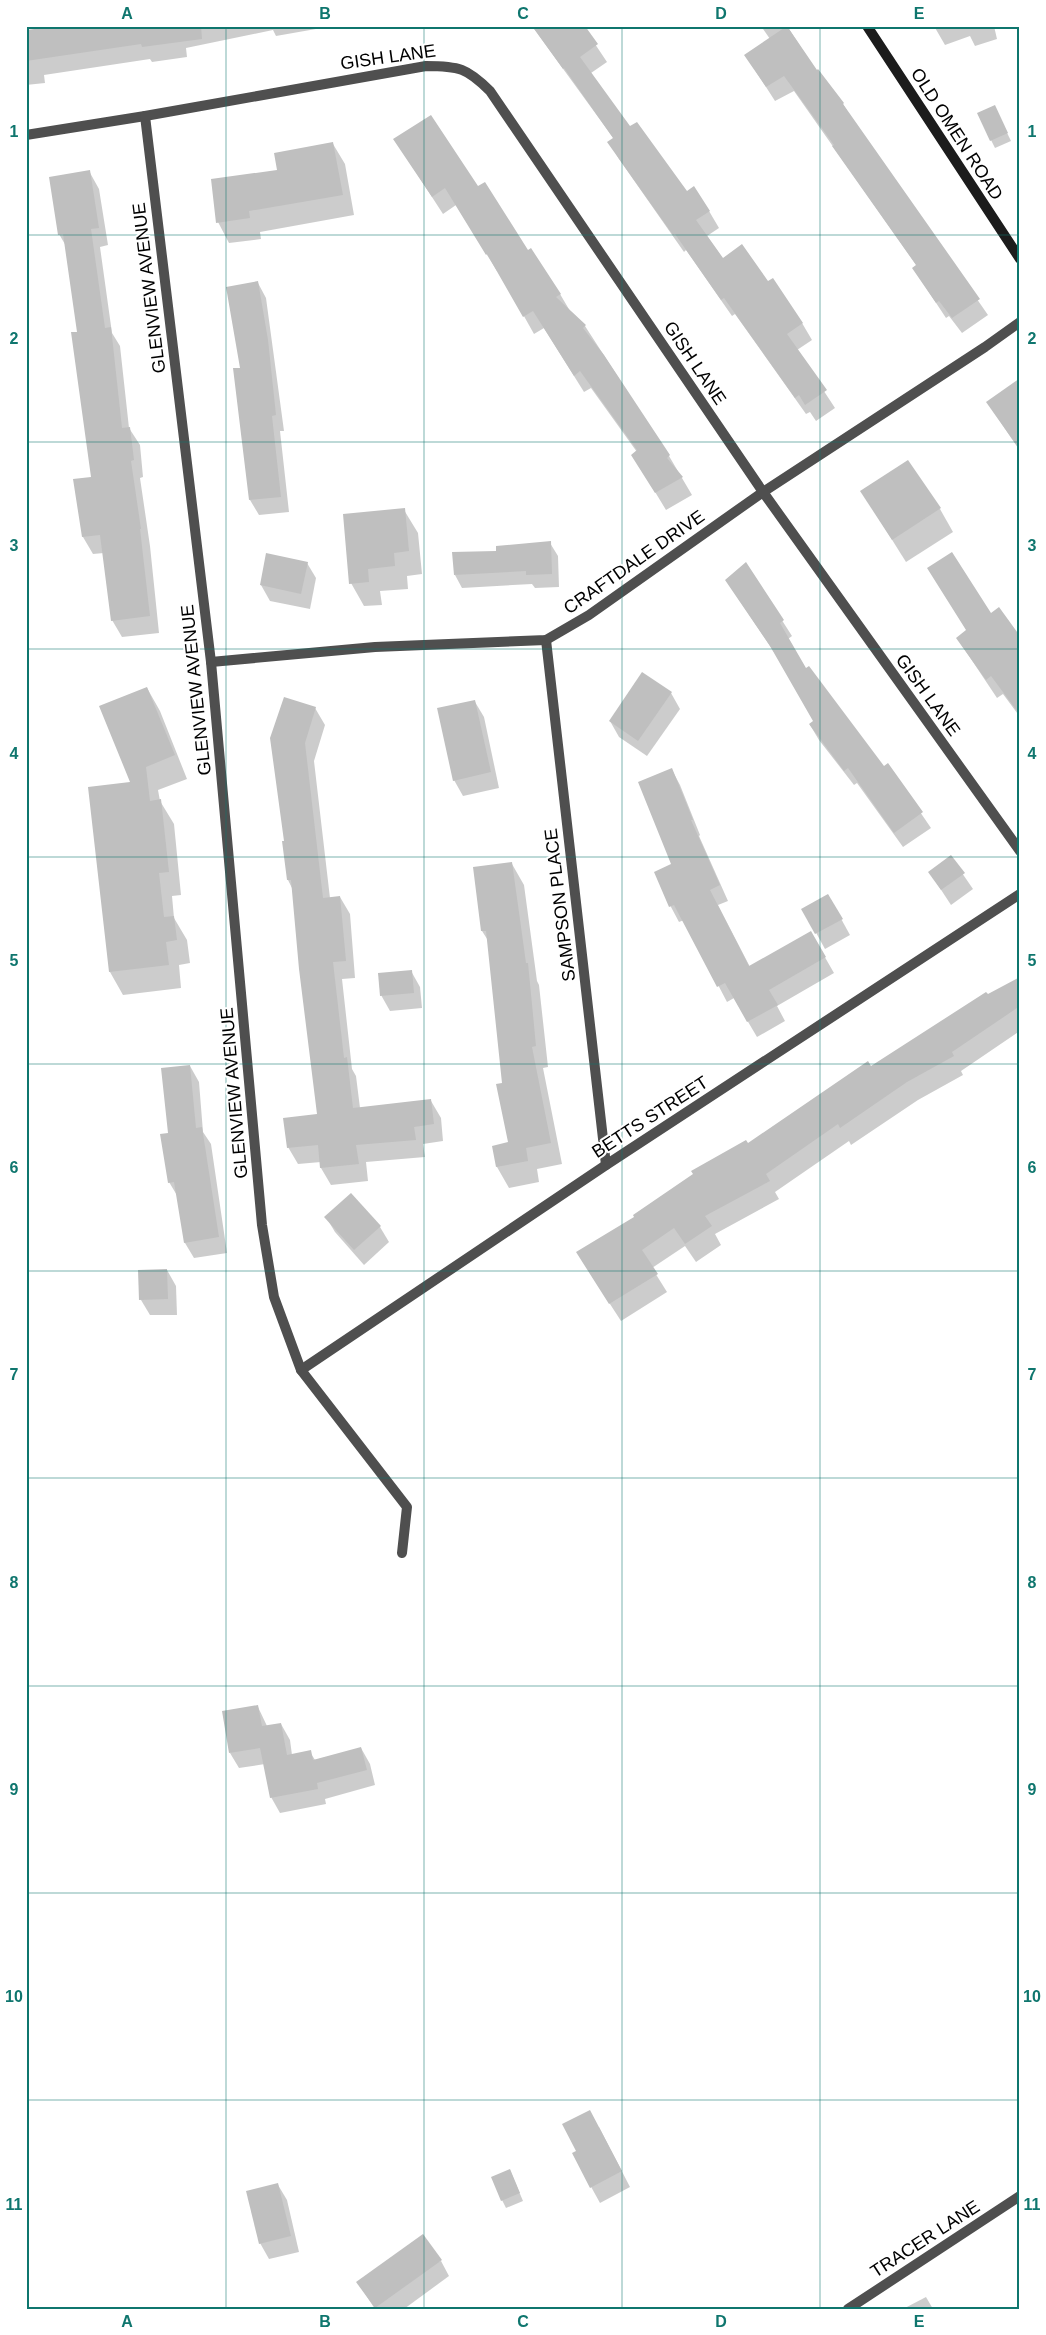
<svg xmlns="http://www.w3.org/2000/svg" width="1046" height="2335" font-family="Arial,sans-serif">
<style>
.shadow{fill:#0003}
.building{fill:#bfbfbf}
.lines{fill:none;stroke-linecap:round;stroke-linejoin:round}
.street{stroke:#4f4f4f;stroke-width:10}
.secondary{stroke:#1c1c1c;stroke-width:10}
.grid{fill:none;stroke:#0f766e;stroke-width:1;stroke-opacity:0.55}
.labels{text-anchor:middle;stroke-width:4;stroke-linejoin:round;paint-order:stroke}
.street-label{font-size:18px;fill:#000;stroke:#fff}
.neatline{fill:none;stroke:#0f766e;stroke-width:2}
.grid-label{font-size:16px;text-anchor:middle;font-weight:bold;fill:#0f766e}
</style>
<rect width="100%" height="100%" fill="#fff"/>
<g class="shadow">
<polygon points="64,26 333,26 276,36 273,30 186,48 187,57 152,62 150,59 44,75 45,83 26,85 26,31"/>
<polygon points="532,26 583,26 607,62 591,73 630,128 686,192 709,211 719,228 707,236 723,259 768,283 802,323 812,340 797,350 835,408 816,421 810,412 806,414 735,314 732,316 686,250 684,252 619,159 609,142 614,139"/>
<polygon points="761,26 787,26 817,72 818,71 843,104 852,119 988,315 962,333 949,316 946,318 913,268 917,266 794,91 775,101 755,70 770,39"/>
<polygon points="934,26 994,26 997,39 975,46 970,36 945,45"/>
<polygon points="978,114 998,114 1011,141 995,148"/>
<polygon points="395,140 477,187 560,294 570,311 585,326 669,456 692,495 666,510 643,472 637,452 591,388 584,392 544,328 534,334 498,270 497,271 456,205 443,214"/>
<polygon points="333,144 345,164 354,215 260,232 261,239 229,243 218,222 278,171"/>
<polygon points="89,171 99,189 108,245 100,247 112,333 120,346 129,428 140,445 143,477 140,478 150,546 159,633 122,637 112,620 104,553 93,554 83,537 75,480 92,478 78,333 66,246 59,234"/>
<polygon points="258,283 266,298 284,431 280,431 289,512 259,515 250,500 241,369"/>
<polygon points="1020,388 1020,451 987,402"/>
<polygon points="862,492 940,509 953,532 906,562"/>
<polygon points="404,510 418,533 422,574 407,576 408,589 380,591 382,605 364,606 351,583"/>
<polygon points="550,543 558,556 559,587 535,588 532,584 462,588 455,575 497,552"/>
<polygon points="267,555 307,563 316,578 310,609 270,601 261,585"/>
<polygon points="746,564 792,636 788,639 805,670 884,768 888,765 931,828 903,847 857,783 854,785 819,740 810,725 815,721 780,661 726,580"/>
<polygon points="990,615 1020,638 1020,717 1003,694 997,698 957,638"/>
<polygon points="147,688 160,711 187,779 158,790 160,801 174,824 181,895 172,896 174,918 187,940 190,963 179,965 181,988 123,995 110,972 131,783"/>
<polygon points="671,693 680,709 647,756 619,737 610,721"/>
<polygon points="475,702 484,717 499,788 463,796 454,780"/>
<polygon points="315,708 325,725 314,761 330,898 340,897 350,914 355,978 342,979 352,1069 356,1076 360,1108 431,1101 441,1118 443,1141 423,1144 425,1157 366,1162 368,1181 331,1185 321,1168 321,1162 298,1164 288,1147 318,1115 293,890 288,880 286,842 272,738"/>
<polygon points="672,770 680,785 700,835 699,836 728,901 718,905 750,967 811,933 834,973 777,1006 785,1021 757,1037 734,998 727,1002 684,920 679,922 671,907 656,873 673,865"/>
<polygon points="951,857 973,889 951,905 930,873"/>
<polygon points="512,864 524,885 537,981 539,985 548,1067 543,1068 562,1164 537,1169 539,1182 509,1188 497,1167 493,1147 509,1143 489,942 482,931"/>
<polygon points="828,895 850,935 825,949 803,909"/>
<polygon points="411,971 420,987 422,1008 390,1011 381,995"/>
<polygon points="1020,979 1020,1031 961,1071 963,1075 918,1100 851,1145 849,1141 775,1192 779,1199 715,1234 721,1245 696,1262 685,1246 652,1268 667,1292 621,1321 588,1270 635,1217 871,1068 987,995"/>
<polygon points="190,1066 199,1082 203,1132 211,1144 227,1253 194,1258 185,1243 178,1197 169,1182 169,1134"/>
<polygon points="326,1217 380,1227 389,1242 364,1265 335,1232"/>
<polygon points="167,1270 176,1286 177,1315 150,1315 141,1300 139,1271"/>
<polygon points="258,1707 267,1726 281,1724 290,1740 292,1755 310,1752 315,1760 361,1748 370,1764 375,1785 325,1799 326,1804 280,1813 271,1797 265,1764 239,1768 230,1753"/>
<polygon points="599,2127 630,2187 600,2203 573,2154 578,2152"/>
<polygon points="510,2170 523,2201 506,2208 502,2200"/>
<polygon points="278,2185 287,2200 299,2252 269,2259 260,2243"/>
<polygon points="441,2261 449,2276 404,2309 375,2309 358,2283"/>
<polygon points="926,2297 933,2309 903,2309"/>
</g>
<g class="building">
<polygon points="58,26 201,26 202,39 142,47 141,44 26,61 26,30"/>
<polygon points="532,26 585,26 598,44 580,57 630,126 637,122 687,191 694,186 710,211 696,220 723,258 742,244 768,281 773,278 803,323 787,334 827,390 805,405 799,395 795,398 724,298 721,300 675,234 673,235 607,142 613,138 564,68 563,69"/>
<polygon points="787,26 817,70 818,69 844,103 843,104 980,299 952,318 939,301 936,303 912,268 916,265 832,146 834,145 784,76 766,87 744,55"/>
<polygon points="995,105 1008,133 990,141 977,113"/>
<polygon points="431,115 478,186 485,182 528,250 531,248 561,294 556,297 586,325 583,328 604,355 670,455 667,458 683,477 655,493 631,455 637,450 580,371 574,376 533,311 523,317 487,254 486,255 445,188 432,197 393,139"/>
<polygon points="333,142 343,195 249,211 250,218 216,223 211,179 277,170 274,153"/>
<polygon points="90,170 99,228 91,229 105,328 111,327 122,428 130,427 134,460 131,461 141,529 140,529 150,616 111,621 100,535 82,537 73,479 91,477 71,332 77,332 63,234 58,235 49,177"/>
<polygon points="258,281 268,340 276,415 272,416 281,497 249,500 233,368 240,368 226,287"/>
<polygon points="1020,378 1020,450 986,402"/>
<polygon points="908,460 941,508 892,540 860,491"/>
<polygon points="405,508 409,551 394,553 395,566 368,569 369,582 349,584 343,514"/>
<polygon points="551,541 552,574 526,575 526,571 454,575 452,552 496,551 496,546"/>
<polygon points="952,552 991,613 999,607 1020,636 1020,715 991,676 986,680 956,638 966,630 927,568"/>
<polygon points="266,553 308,562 301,594 260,585"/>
<polygon points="746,562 784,620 780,623 806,668 809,666 884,766 888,763 923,812 894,833 848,768 844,771 809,724 813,721 770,646 725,580"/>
<polygon points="642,672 672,692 638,741 609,721"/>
<polygon points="147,687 175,755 146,767 150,801 161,799 169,872 159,873 164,917 174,916 177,940 166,942 169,965 109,972 88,787 130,782 99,706"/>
<polygon points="284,697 316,707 305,743 323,898 340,896 346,961 333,962 344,1058 347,1057 353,1108 431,1099 434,1124 414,1127 416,1140 356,1145 359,1164 320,1168 318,1145 287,1148 283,1118 317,1114 299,969 291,880 287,880 282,841 284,841 270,738"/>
<polygon points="475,700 491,772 453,781 437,708"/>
<polygon points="672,768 693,820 691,820 720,885 710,890 749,966 811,931 826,957 769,990 778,1005 747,1022 725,983 717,987 674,905 669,907 654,872 671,864 638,782"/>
<polygon points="951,855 965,873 941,890 928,872"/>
<polygon points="512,862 526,963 528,963 536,1046 532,1047 551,1143 526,1148 528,1161 496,1167 492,1146 508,1142 496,1084 502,1083 486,931 481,931 473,867"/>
<polygon points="828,894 843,919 815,934 801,909"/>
<polygon points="412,970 414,993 380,996 378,973"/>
<polygon points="1020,977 1020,1006 952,1052 954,1056 907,1082 840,1128 838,1124 766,1174 770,1181 705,1216 712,1226 685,1244 674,1228 642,1250 658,1274 609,1304 576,1252 634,1217 633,1215 693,1174 691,1171 746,1140 748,1143 868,1061 871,1066 986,992 988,994"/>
<polygon points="190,1065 196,1128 202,1127 219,1237 184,1243 174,1182 168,1183 160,1134 168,1133 161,1068"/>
<polygon points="351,1193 381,1226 354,1250 324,1217"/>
<polygon points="167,1269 168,1299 139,1300 138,1270"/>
<polygon points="258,1705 262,1726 281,1723 287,1755 311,1750 313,1760 361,1747 367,1770 317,1783 318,1789 270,1798 260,1748 229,1753 222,1711"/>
<polygon points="590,2110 622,2171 590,2188 572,2153 576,2151 562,2124"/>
<polygon points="510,2169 520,2193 501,2201 491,2177"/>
<polygon points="278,2183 291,2236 259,2244 246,2191"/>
<polygon points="423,2234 442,2260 375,2308 356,2282"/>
</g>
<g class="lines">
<g class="street">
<polyline points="26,135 145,116"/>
<polyline points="546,640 606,1165"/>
<polyline points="211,662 375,647 546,640 589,615 763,492 985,347 1020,322"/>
<polyline points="301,1370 606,1165 1020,894"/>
<path d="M402,1553L407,1507L301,1370L274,1297L262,1225L211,662L145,116L426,66C459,66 467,68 490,91L763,492L1020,851"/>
<polyline points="848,2309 1020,2196"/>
</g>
<polyline class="secondary" points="867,26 1020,259"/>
</g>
<path class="grid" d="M226,26V2309M424,26V2309M622,26V2309M820,26V2309M26,235H1020M26,442H1020M26,649H1020M26,857H1020M26,1064H1020M26,1271H1020M26,1478H1020M26,1686H1020M26,1893H1020M26,2100H1020"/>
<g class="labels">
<g class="street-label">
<text transform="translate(388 57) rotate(-8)" y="6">GISH LANE</text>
<text transform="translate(957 134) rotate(57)" y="6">OLD OMEN ROAD</text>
<text transform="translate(149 288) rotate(-97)" y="6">GLENVIEW AVENUE</text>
<text transform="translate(695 363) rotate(56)" y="6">GISH LANE</text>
<text transform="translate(634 562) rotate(-35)" y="6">CRAFTDALE DRIVE</text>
<text transform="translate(196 690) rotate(-96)" y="6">GLENVIEW AVENUE</text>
<text transform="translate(928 695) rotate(54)" y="6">GISH LANE</text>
<text transform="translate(560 905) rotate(-97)" y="6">SAMPSON PLACE</text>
<text transform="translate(234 1093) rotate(-95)" y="6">GLENVIEW AVENUE</text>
<text transform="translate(650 1117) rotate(-33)" y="6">BETTS STREET</text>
<text transform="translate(925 2239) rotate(-33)" y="6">TRACER LANE</text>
</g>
</g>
<rect width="1046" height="2335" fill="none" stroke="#ffffff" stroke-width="55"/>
<rect x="28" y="28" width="990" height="2280" class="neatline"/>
<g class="grid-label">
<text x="127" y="19">A</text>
<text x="325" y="19">B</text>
<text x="523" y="19">C</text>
<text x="721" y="19">D</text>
<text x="919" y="19">E</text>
<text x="14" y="137">1</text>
<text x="1032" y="137">1</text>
<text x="14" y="344">2</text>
<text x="1032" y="344">2</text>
<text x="14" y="551">3</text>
<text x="1032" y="551">3</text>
<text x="14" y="759">4</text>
<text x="1032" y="759">4</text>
<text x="14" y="966">5</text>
<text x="1032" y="966">5</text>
<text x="14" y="1173">6</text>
<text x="1032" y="1173">6</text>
<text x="14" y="1380">7</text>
<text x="1032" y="1380">7</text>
<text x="14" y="1588">8</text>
<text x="1032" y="1588">8</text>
<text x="14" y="1795">9</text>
<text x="1032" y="1795">9</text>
<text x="14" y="2002">10</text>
<text x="1032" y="2002">10</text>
<text x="14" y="2210">11</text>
<text x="1032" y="2210">11</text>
<text x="127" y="2327">A</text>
<text x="325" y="2327">B</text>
<text x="523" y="2327">C</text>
<text x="721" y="2327">D</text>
<text x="919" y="2327">E</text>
</g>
</svg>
